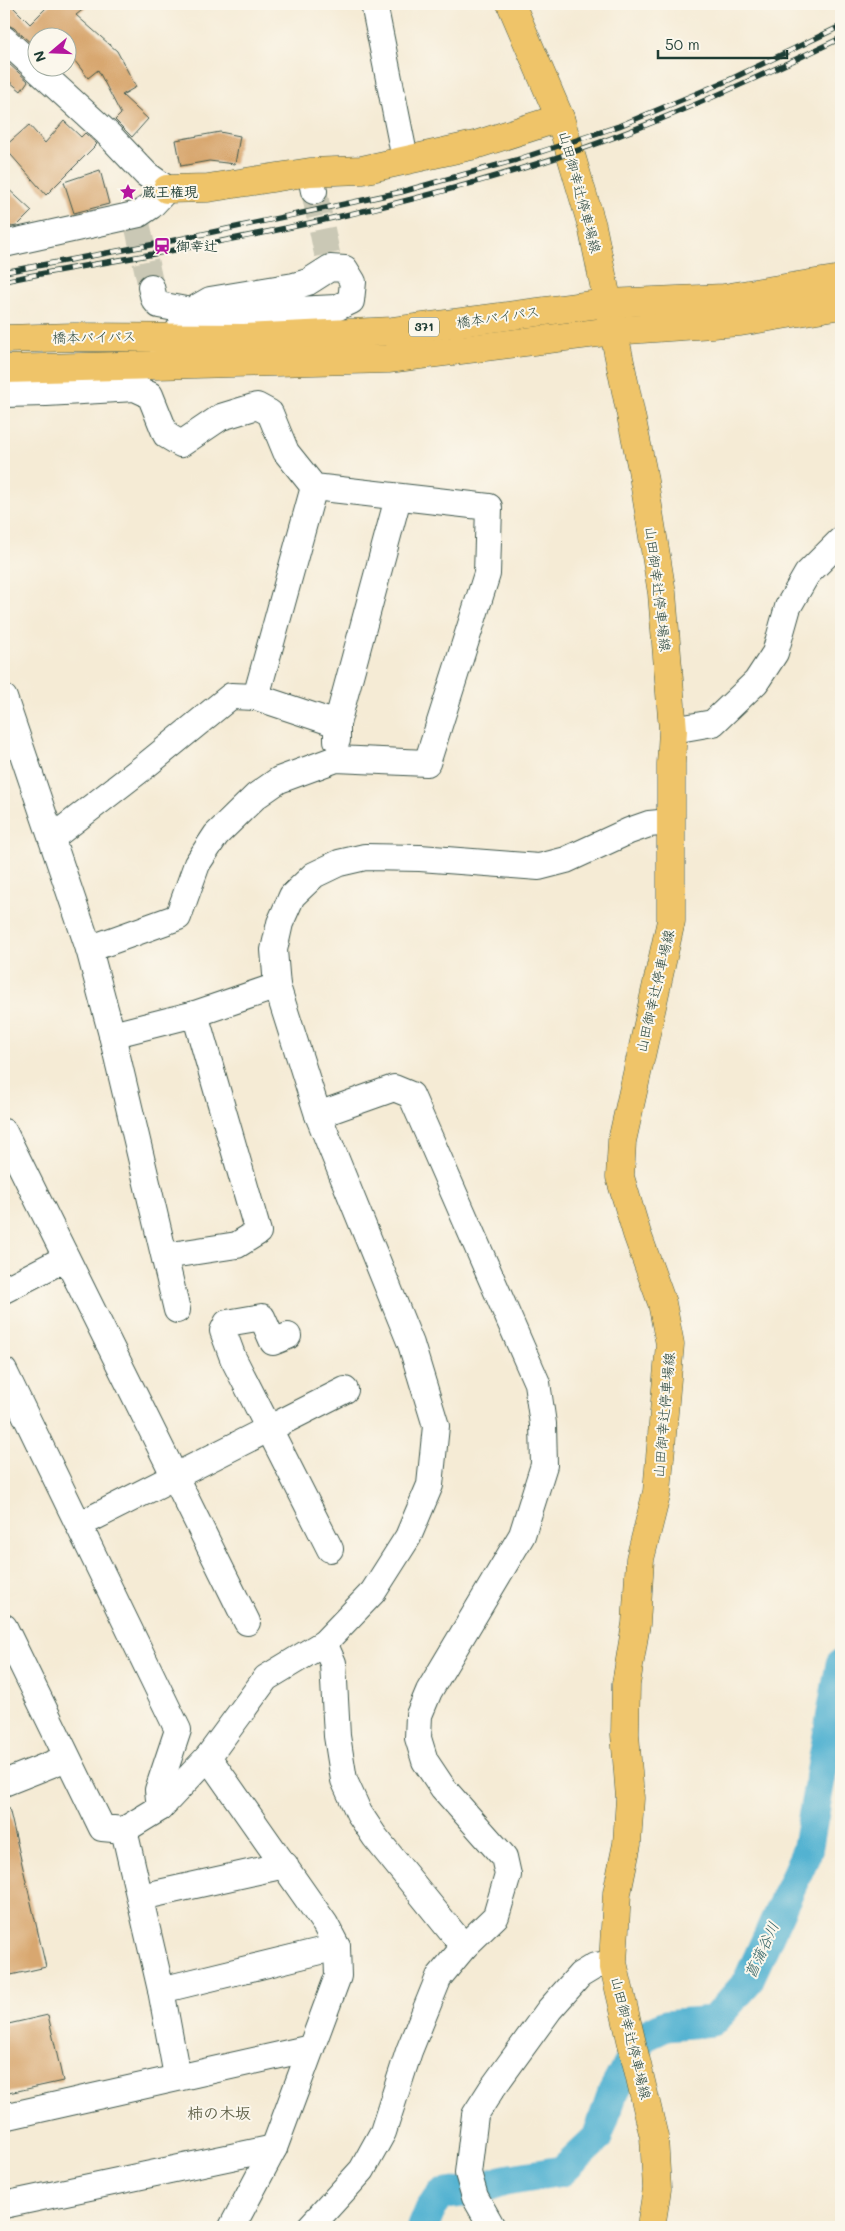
<svg xmlns="http://www.w3.org/2000/svg" width="845" height="2231" font-family="Mali,'Klee One',sans-serif">
<style>
.lines{fill:none;stroke-linecap:round;stroke-linejoin:round}
.river{stroke:#53b2d1;stroke-width:31}
.building{fill:#d8a770}
.minor-tunnel{stroke:#cac8b5;stroke-width:26;stroke-dasharray:26 13;stroke-linecap:butt}
.minor-casing{stroke:#3f574c;stroke-width:28}
.major-casing{stroke:#3f574c;stroke-width:29}
.highway-casing{stroke:#3f574c;stroke-width:29}
.minor{stroke:#fff;stroke-width:26}
.major{stroke:#efc469;stroke-width:28}
.highway{stroke:#efc469;stroke-width:28}
.rail-casing{stroke:#1f3d34;stroke-width:5.5}
.rail{stroke:#fbf7ec;stroke-width:4;stroke-dasharray:11;stroke-linecap:butt}
.labels{text-anchor:middle;stroke-width:4;stroke-linejoin:round;paint-order:stroke}
.shield{fill:#fbf7ec;stroke:#61756b;stroke-width:1}
.shield-label{font-size:12px;font-weight:bold;fill:#1f3d34}
.poi-label{font-size:14px;font-weight:bold;fill:#1f3d34;stroke:#fbf7ec;text-anchor:start}
.street-label{font-size:14px;fill:#1f3d34;stroke:#fbf7ec}
.water-label{font-size:15px;font-style:italic;fill:#2f6063;stroke:#fbf7ec}
.quarter-label{font-size:16px;font-weight:bold;fill:#606249;stroke:#fbf7ec}
</style>
<rect width="100%" height="100%" fill="#fbf7ec"/>
<filter id="ink" filterUnits="userSpaceOnUse"><feTurbulence type="fractalNoise" baseFrequency=".02" numOctaves="2"/><feDisplacementMap in="SourceGraphic" scale="10" xChannelSelector="R" yChannelSelector="G"/><feConvolveMatrix kernelMatrix="1 2 1 2 8 2 1 2 1" color-interpolation-filters="sRGB"/></filter>
<filter id="wash" filterUnits="userSpaceOnUse"><feTurbulence type="fractalNoise" baseFrequency=".0096" numOctaves="4" result="noise"/><feDisplacementMap in="SourceGraphic" scale="20" xChannelSelector="R" yChannelSelector="G"/><feGaussianBlur stdDeviation="1.12" result="paint"/><feColorMatrix in="noise" values="0 0 0 0 0 0 0 0 0 0 0 0 0 0 0 0 0 1.4 0 .05"/><feComposite in="paint" operator="in"/></filter>
<g filter="url(#wash)">
<rect width="100%" height="100%" fill="#f5ebd5"/>
<g class="lines">
<polyline class="river" points="423,2227 430,2210 441,2195 476,2190 505,2180 562,2171 597,2138 613,2092 643,2036 666,2025 713,2021 747,1983 807,1851 841,1664"/>
</g>
<g id="blocks">
<g class="building">
<polygon points="4,4 10,4 30,24 50,4 90,4 76,15 117,51 136,87 122,95 148,119 132,137 115,120 121,114 98,70 88,78 68,52 68,38 48,38 45,34 38,38 33,45 14,28 4,23"/>
<polygon points="9,64 28,81 21,91 4,77 4,70"/>
<polygon points="64,121 81,137 85,133 97,144 46,195 4,147 29,125 45,143"/>
<polygon points="220,132 240,136 235,164 209,161 181,166 176,140"/>
<polygon points="100,170 109,204 74,213 64,182"/>
<polygon points="4,185 32,211 17,226 11,227 4,219"/>
<polygon points="9,1808 46,1967 11,1975 4,1941 4,1809"/>
<polygon points="48,2015 63,2081 4,2094 4,2025"/>
</g>
</g>
</g>
<g filter="url(#ink)">
<use href="#blocks" fill-opacity="0" stroke="#3f574c" stroke-width="1"/>
<g class="lines">
<g class="minor-tunnel">
<polyline points="314,191 330,268"/>
<polyline points="137,223 151,287"/>
</g>
<g class="minor-casing">
<g id="minor">
<polyline points="374,4 405,159"/>
<polyline points="4,39 107,133 146,174 167,189 151,206 139,214 4,244"/>
<polyline points="310,172 314,191"/>
<polyline points="151,287 154,299 159,305 191,311"/>
<polyline points="163,354 191,311 210,300 294,286 308,282 330,268 345,269 353,282 351,301 336,308 220,314 206,327 191,355"/>
<polyline points="4,394 46,393 135,388 150,395 166,435 181,444 221,417 257,406 270,413 286,452 314,487 489,507 487,574 427,763 336,759 279,780 256,796 216,835 197,864 178,917 89,949"/>
<polyline points="256,697 314,487"/>
<polyline points="4,698 89,949 112,1035 177,1310"/>
<polyline points="673,730 713,723 756,682 775,653 788,607 807,574 841,540"/>
<polyline points="337,740 337,724 398,498"/>
<polyline points="52,838 145,766 231,696 256,697 337,724"/>
<polyline points="112,1035 195,1014 277,986"/>
<polyline points="4,1132 247,1622"/>
<polyline points="165,1256 237,1245 258,1232 195,1014"/>
<polyline points="4,1290 66,1258"/>
<polyline points="288,1336 273,1342 262,1317 227,1323 223,1331 233,1358 330,1549"/>
<polyline points="4,1371 178,1730 158,1790 160,1808"/>
<polyline points="79,1525 345,1390"/>
<polyline points="4,1627 102,1828 124,1830 160,1808 208,1757 266,1678 324,1643 373,1592 408,1537 430,1485 436,1426 411,1344 318,1115 277,986 274,950 280,923 292,896 314,875 339,863 365,857 420,858 539,867 566,860 629,831 649,824 670,822"/>
<polyline points="324,1643 333,1663 337,1736 344,1780 359,1813 375,1837 464,1947"/>
<polyline points="208,1757 325,1924 337,1947 338,1976 274,2148 232,2227"/>
<polyline points="4,1783 67,1758"/>
<polyline points="124,1830 161,1990 177,2076"/>
<polyline points="141,1897 285,1865"/>
<polyline points="161,1990 337,1947"/>
<polyline points="4,2117 311,2048"/>
<polyline points="4,2205 274,2148"/>
<polyline points="310,2227 362,2170 383,2132 409,2051 439,1977 464,1947 496,1916 508,1875 504,1857 443,1788 425,1761 418,1738 419,1715 429,1691 522,1535 544,1465 543,1424 537,1383 411,1095 394,1088 318,1115"/>
<polyline points="492,2227 475,2197 468,2173 475,2115 491,2090 549,2010 580,1975 595,1966 613,1963"/>
</g>
</g>
<g class="major-casing">
<g id="major">
<polyline points="511,4 560,118 592,226 642,469 662,593 673,730 671,764 671,921 622,1141 620,1177 637,1234 662,1303 670,1344 657,1492 640,1559 636,1624 626,1684 625,1734 630,1798 627,1844 617,1893 613,1963 654,2137 657,2189 651,2227"/>
<polyline points="167,189 208,188 310,172 362,170 475,145 560,118"/>
</g>
</g>
<g class="highway-casing">
<g id="highway">
<polyline points="4,339 74,337 244,338 393,331 607,303 724,298 841,279"/>
<polyline points="4,369 388,359 613,331 740,322 841,305"/>
</g>
</g>
<use href="#minor" class="minor"/>
<use href="#major" class="major"/>
<use href="#highway" class="highway"/>
<g class="rail-casing">
<g id="rail">
<polyline points="4,272 161,243 401,192 516,160 619,126 729,80 841,26"/>
<path d="M4,281C57,270 111,262 164,252C283,230 403,205 520,169C631,136 736,88 841,38"/>
</g>
</g>
<use href="#rail" class="rail"/>
</g>
</g>
<defs>
<g id="sight-bare" transform="scale(1.35)"><path d="M0-6L1.8-2.2L6-1.7L2.9 1.2L3.7 5.4L0 3.3L-3.7 5.4L-2.9 1.2L-6-1.7L-1.8-2.2Z" fill="#b5179e" stroke="#fbf7ec" stroke-width="2.5" paint-order="stroke"/></g>
<g id="station-bare" transform="scale(1.35)"><path d="M-3-6H3Q5-6 5-4V2Q5 4 3 4L4.5 6H3L1.5 4h-3L-3 6H-4.5L-3 4Q-5 4-5 2V-4Q-5-6-3-6ZM-3.5-4v3h7v-3ZM-3.5 1v1.5H-2V1ZM2 1v1.5H3.5V1Z" fill="#b5179e" stroke="#fbf7ec" stroke-width="2.5" paint-order="stroke"/></g>
</defs>
<g fill-rule="evenodd">
<use href="#sight-bare" x="128" y="192"/>
<use href="#station-bare" x="162" y="246"/>
</g>
<g class="labels">
<rect class="shield" x="409" y="317.5" width="30" height="19" rx="4"/>
<g class="shield-label">
<text x="424" y="331">371</text>
</g>
<g class="poi-label">
<text x="142" y="197">蔵王権現</text>
<text x="176" y="251">御幸辻</text>
</g>
<g class="street-label">
<text transform="translate(580 192) rotate(75)" y="5">山田御幸辻停車場線</text>
<text transform="translate(498 317) rotate(-8)" y="5">橋本バイパス</text>
<text transform="translate(94 337) rotate(-1)" y="5">橋本バイパス</text>
<text transform="translate(658 589) rotate(83)" y="5">山田御幸辻停車場線</text>
<text transform="translate(655 991) rotate(-77)" y="5">山田御幸辻停車場線</text>
<text transform="translate(664 1415) rotate(-85)" y="5">山田御幸辻停車場線</text>
<text transform="translate(631 2038) rotate(76)" y="5">山田御幸辻停車場線</text>
</g>
<g class="water-label">
<text transform="translate(762 1950) rotate(-65)" y="5">菖蒲谷川</text>
</g>
<g class="quarter-label">
<text x="219" y="2119">柿の木坂</text>
</g>
</g>
<rect width="845" height="2231" fill="none" stroke="#fbf7ec" stroke-width="20"/>
<g transform="translate(52 52) rotate(251)"><circle r="24" fill="#fbf7ec" stroke="#a3ada2"/>
<path d="M0-4L9 19L0 12L-9 19Z" fill="#b5179e"/>
<text y="-8" font-size="14" font-weight="bold" text-anchor="middle" fill="#1f3d34">N</text>
</g>
<path d="M658 50v8h129v-8" fill="none" stroke="#1f3d34" stroke-width="2.5"/>
<text x="665" y="50" font-size="15" fill="#1f3d34" stroke="#fbf7ec" stroke-width="4" paint-order="stroke">50 m</text>
</svg>
